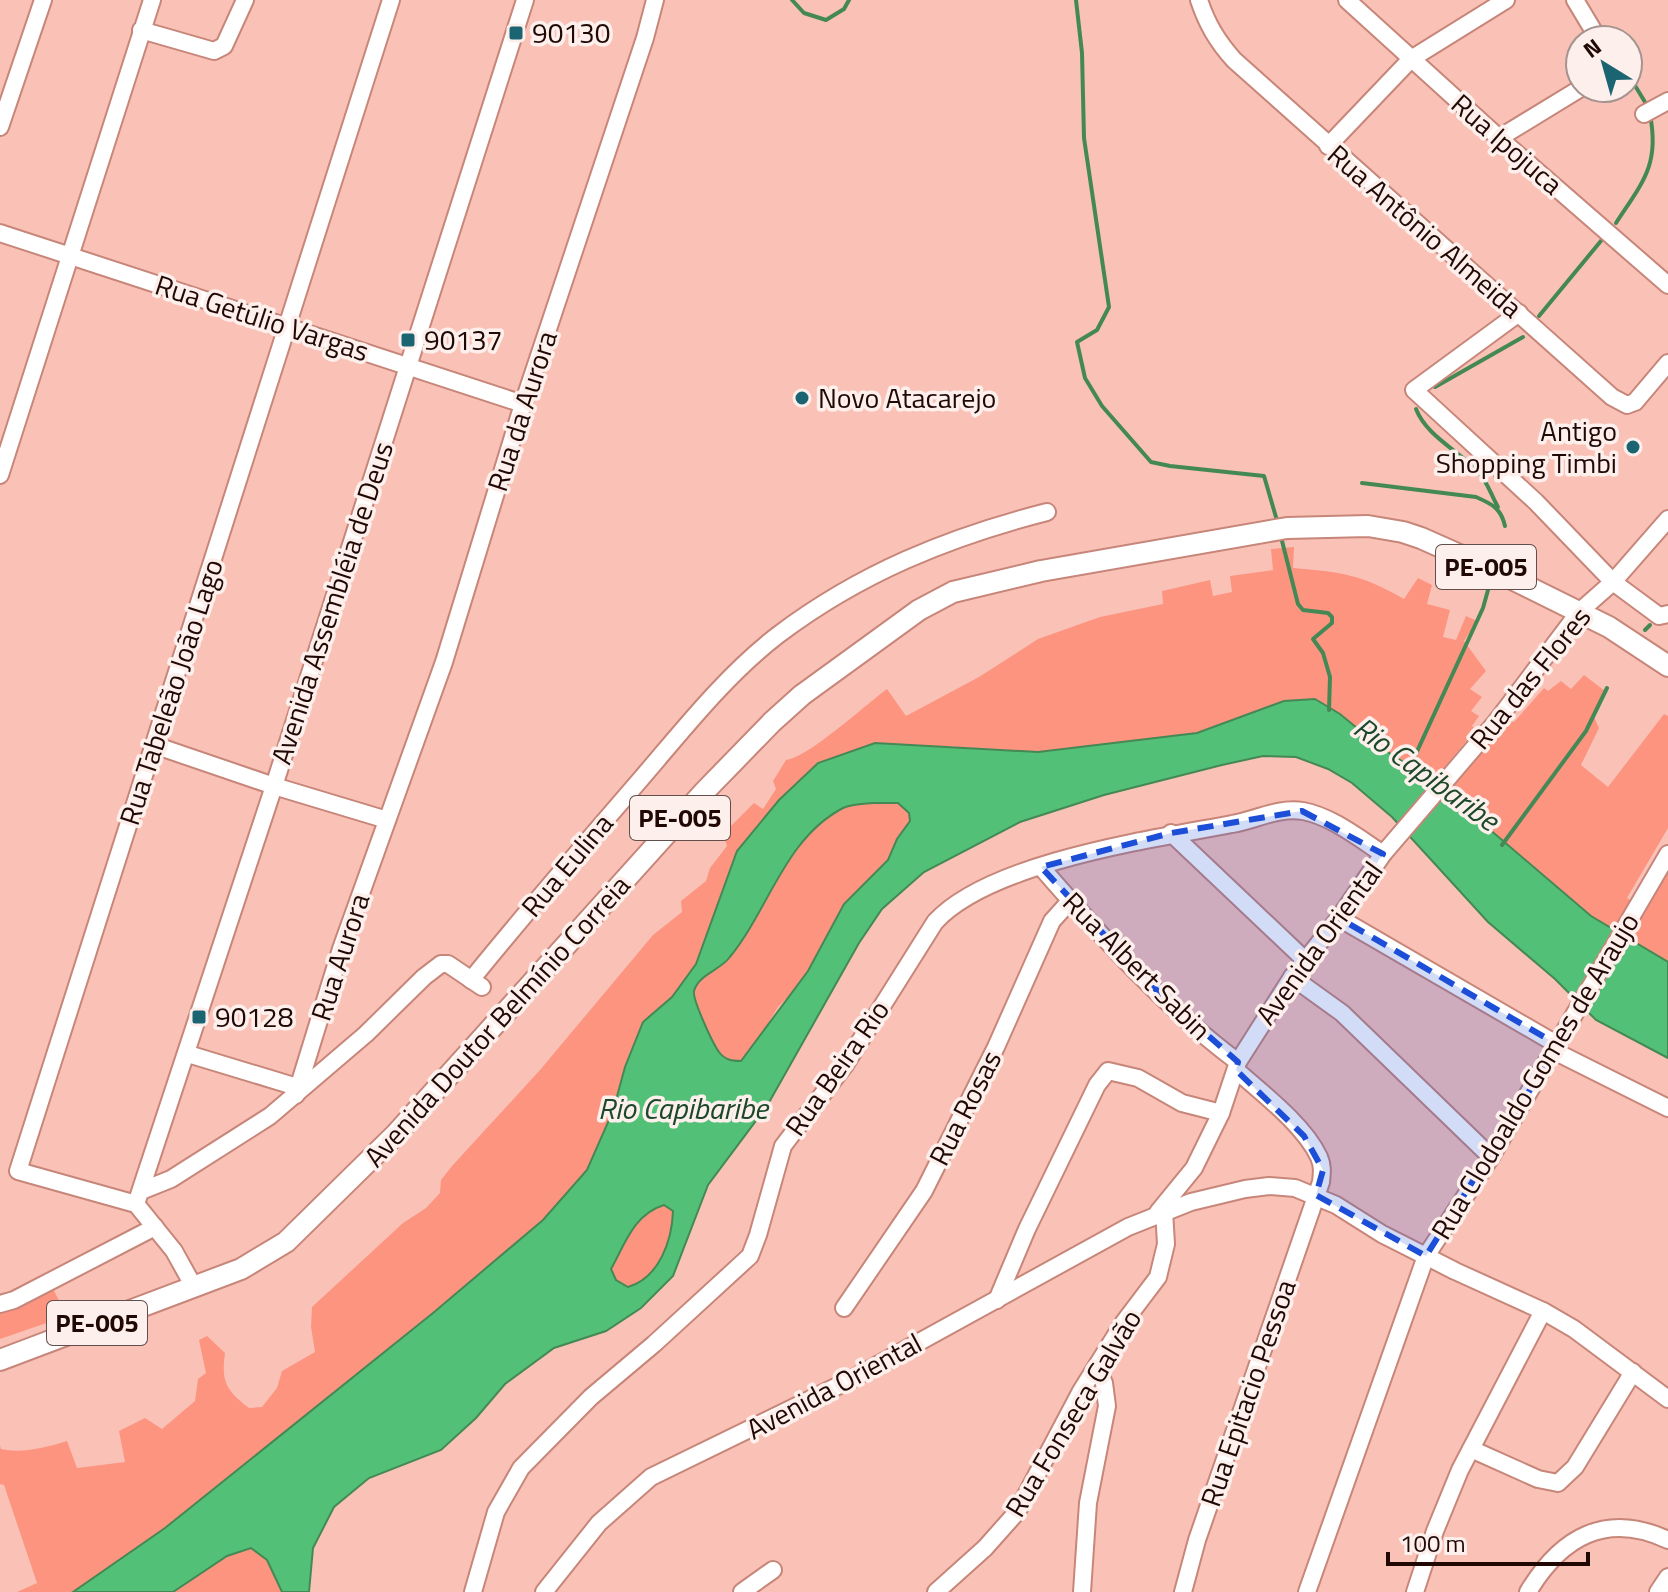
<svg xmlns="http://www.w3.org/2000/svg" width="1668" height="1592" font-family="'Titillium Web',sans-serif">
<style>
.green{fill:#fc9480}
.water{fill:#53c077;stroke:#448955;stroke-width:2;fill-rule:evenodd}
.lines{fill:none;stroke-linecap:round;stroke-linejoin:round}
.stream{stroke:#448955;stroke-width:4}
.minor-casing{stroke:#c78679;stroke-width:20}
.major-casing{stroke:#c78679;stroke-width:24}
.minor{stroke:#fff;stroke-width:16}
.major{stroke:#fff;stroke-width:20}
.marked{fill:#1d4ed8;fill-opacity:0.2;stroke:#1d4ed8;stroke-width:6;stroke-dasharray:16 10;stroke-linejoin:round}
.poi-dot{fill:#1b6572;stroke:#fdefeb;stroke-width:3}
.labels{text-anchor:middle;stroke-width:7;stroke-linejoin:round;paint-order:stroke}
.shield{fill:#fdefeb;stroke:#624e4a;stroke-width:2}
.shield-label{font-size:26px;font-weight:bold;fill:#200905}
.poi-label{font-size:28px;fill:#200905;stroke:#fdefeb;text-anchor:start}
.street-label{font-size:28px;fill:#200905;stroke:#fdefeb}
.water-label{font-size:30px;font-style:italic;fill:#1c482a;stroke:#fdefeb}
</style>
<rect width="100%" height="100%" fill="#fac2b7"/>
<g class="green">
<path d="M1294,547L1293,568C1341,572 1361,574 1404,599L1418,578L1432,585L1427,604L1450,610L1443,637L1456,640L1466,616L1477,621L1464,641L1486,671L1470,689L1482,697L1471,711L1479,716L1472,726L1476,729L1433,781L1380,747L1340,714L1238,719L1197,733L1038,752L943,746L818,763L779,800L737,851L696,964L672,997L643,1022L625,1067L613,1111L587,1170L543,1220L433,1313L165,1528L78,1589L73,1592H17L37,1583L4,1485L0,1484V1446L1,1449C22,1454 48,1447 67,1441L77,1468L125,1462L119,1431L145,1418L162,1429L195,1401L198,1379L206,1373L199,1340L207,1336L225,1353C221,1382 226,1390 249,1408L262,1407L277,1388L282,1371L315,1352L311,1327L312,1307L403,1223L426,1208L440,1193L441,1180L452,1166L540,1070L653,935L682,912L681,901L706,881L710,868L727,846L723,834L754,803L763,809L776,789L773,781L786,760C809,757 864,706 887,689L906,716L979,677L1038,639L1100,617L1163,604L1162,591L1210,580L1213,596L1232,592L1230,576L1273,570L1271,549Z"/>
<polygon points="1584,675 1605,691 1594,717 1599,728 1581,765 1608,787 1664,714 1668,716 1668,828 1627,898 1645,910 1668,870 1668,962 1591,916 1443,790 1502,720 1514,722 1544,688 1548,691 1561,681 1571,689"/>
<path d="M873,803H899L909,813L910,821L897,839L888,860L844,904L808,971L795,990L778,1007L752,1050L741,1061C732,1061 725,1060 719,1053C713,1045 692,999 694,991C698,975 720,970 729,958C769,910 784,839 843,808C852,804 864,804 873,803Z"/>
<path d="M664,1205L673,1211C672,1241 659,1278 628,1288L616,1280L611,1270C625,1244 634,1214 664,1205Z"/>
<polygon points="53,1289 67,1316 0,1339 0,1311 17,1306"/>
<polygon points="252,1548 267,1560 282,1592 173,1592 227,1556"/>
</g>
<path class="water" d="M1315,699L1340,714L1380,747L1433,781L1591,916L1668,962V1058L1596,1020L1555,979L1488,922L1392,817L1352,783L1328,769L1296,757L1263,756L1222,765L1104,795L1020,822L924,872L882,909L859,943L767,1106L708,1185L673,1276L641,1308L606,1331L554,1348L505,1384L476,1418L441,1450L369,1478L334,1507L313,1548L309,1592H282L267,1560L251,1548L227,1556L173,1592H73L165,1528L433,1313L543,1220L587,1170L613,1111L625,1067L643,1022L672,997L696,964L737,851L779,800L818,763L875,743L1038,752L1197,733L1284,701ZM873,803H898L909,813L910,821L897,839L888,860L844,904L808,971L741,1061C732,1061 725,1060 719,1052C713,1044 692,999 694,991C698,975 720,970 729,958C769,910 784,839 843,808C852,804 864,804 873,803ZM664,1205L673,1211C672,1241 659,1278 628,1287L616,1280L611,1269C625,1244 634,1214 664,1205Z"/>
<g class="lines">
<g class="stream">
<polyline points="792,0 804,13 826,20 844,9 849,0"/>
<polyline points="1076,0 1082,53 1084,138 1109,307 1097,330 1077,342 1085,378 1102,406 1151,462 1170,466 1264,476 1278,524"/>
<polyline points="1628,74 1648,107"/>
<path d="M1616,223C1642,183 1660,165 1650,115"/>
<polyline points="1539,316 1605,236"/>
<polyline points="1435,387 1523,337"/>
<path d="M1416,409C1427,437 1460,451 1479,473C1488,483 1491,495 1498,507"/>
<path d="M1362,483L1476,497C1492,504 1501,508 1505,526"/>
<polyline points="1281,537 1298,604 1303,610 1328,613 1332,617 1332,623 1313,639 1323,653 1330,677 1329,710"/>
<polyline points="1645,630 1650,625"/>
<polyline points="1408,771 1483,608 1488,590"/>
<polyline points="1502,845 1586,731 1607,688"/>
</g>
<g class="minor-casing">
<g id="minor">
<path d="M1199,0C1207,24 1217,41 1234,60L1612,397L1627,405L1635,402L1668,363"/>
<polyline points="1347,0 1499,138 1668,285"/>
<polyline points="1575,0 1599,40"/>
<polyline points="141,30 214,51 224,46 245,0"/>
<polyline points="1644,114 1668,101"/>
<polyline points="0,127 43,0"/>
<polyline points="1499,138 1581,88"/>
<polyline points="1328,146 1411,59 1506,0"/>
<polyline points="0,233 523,404"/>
<polyline points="1519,313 1414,390 1536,502 1613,582 1659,616 1668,614"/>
<polyline points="0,475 152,0"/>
<polyline points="154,745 274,786 387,820"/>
<polyline points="1171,833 1305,960"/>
<path d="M1041,867C1101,936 1165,1008 1238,1062"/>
<polyline points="1339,918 1558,1045"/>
<polyline points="1292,977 1342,1013 1491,1157"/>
<path d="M471,980C526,912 583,846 640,780C683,730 726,675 778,635C860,573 949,537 1047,512"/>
<polyline points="1554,1051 1668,1108"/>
<polyline points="188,1054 297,1087"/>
<polyline points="296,1095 341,949 444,662 523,404 645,38 655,0"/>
<polyline points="141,1191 171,1179 270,1116 366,1034 424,977 441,964 448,964 482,987"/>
<polyline points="136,1204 274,786 525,0"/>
<polyline points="1158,1212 1194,1168 1221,1113 1238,1062 1292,977 1339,918 1383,854 1496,722 1579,612 1613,582 1668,519"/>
<polyline points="194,1287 174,1251 136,1204 18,1171 391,0"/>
<polyline points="997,1300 1027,1229 1097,1085 1108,1071 1138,1078 1182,1103 1221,1113"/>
<polyline points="0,1304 14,1300 155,1227"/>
<polyline points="844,1308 924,1191 996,1047 1052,921 1070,901"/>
<polyline points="1471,1449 1538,1479 1558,1483 1575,1467 1633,1372"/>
<path d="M473,1592L496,1512L521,1468L591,1397L654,1344L750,1256L758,1235L783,1146L845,1065L935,922C990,862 1153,839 1232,824C1256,820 1278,807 1303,811C1331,816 1360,839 1383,854"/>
<polyline points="544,1592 599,1523 651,1477 850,1380 1128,1227 1191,1202 1245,1189 1269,1186 1295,1188 1336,1205 1382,1234 1455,1271 1543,1311 1574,1329 1668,1399"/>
<polyline points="742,1592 773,1570"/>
<polyline points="936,1592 985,1548 1017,1512 1081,1391 1124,1322 1158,1277 1166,1244 1164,1211"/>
<polyline points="1082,1592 1088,1503 1107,1406 1104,1383 1096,1367"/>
<path d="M1183,1592L1197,1540L1321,1182C1322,1173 1323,1166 1319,1157C1304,1125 1262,1093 1236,1070"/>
<polyline points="1307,1592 1426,1256 1491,1157 1668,854"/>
<polyline points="1415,1592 1435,1531 1460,1470 1543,1311"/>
<path d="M1528,1592C1561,1537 1606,1511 1668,1540"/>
<polyline points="1658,1592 1668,1577"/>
</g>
</g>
<g class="major-casing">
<polyline id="major" points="0,1360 241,1269 286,1242 396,1134 704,792 772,722 802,695 919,610 953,592 1041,571 1287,528 1368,526 1403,532 1421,538 1502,574 1609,627 1668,666"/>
</g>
<use href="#minor" class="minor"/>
<use href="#major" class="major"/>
</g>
<path class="marked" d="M1302,811L1383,854L1339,918L1558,1045L1426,1256L1316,1195L1323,1170L1304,1136L1236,1070L1238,1062L1152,986L1041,867L1171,833Z"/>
<g class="poi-dot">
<rect x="508" y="25" width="16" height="16" rx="4"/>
<rect x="400" y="332" width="16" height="16" rx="4"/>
<circle cx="802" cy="398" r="8"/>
<circle cx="1633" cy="447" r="8"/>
<rect x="191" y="1009" width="16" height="16" rx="4"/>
</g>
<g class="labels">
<g class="shield">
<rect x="1436" y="545" width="100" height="44" rx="6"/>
<rect x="630" y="796" width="100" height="44" rx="6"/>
<rect x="47" y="1301" width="100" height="44" rx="6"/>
</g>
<g class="shield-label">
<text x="1486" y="576">PE-005</text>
<text x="680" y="827">PE-005</text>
<text x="97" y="1332">PE-005</text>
</g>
<g class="poi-label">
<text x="532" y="43">90130</text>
<text x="424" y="350">90137</text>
<text x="818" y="408">Novo Atacarejo</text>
<text x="1617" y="441" text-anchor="end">Antigo<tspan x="1617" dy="32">Shopping Timbi</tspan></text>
<text x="215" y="1027">90128</text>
</g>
<g class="street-label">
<text transform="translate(1507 144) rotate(41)" y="10">Rua Ipojuca</text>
<text transform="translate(1425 231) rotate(41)" y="10">Rua Antônio Almeida</text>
<text transform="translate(262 318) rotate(18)" y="10">Rua Getúlio Vargas</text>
<text transform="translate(522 411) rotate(-72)" y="10">Rua da Aurora</text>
<text transform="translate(332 603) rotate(-72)" y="10">Avenida Assembléia de Deus</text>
<text transform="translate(1530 678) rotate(-51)" y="10">Rua das Flores</text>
<text transform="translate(171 692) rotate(-72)" y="10">Rua Tabeleão João Lago</text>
<text transform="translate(567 865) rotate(-50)" y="10">Rua Eulina</text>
<text transform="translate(1319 943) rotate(-54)" y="10">Avenida Oriental</text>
<text transform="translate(340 957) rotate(-72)" y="10">Rua Aurora</text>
<text transform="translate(1137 966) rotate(45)" y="10">Rua Albert Sabin</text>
<text transform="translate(497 1021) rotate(-48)" y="10">Avenida Doutor Belmínio Correia</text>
<text transform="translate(837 1068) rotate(-55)" y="10">Rua Beira Rio</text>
<text transform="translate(1535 1076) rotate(-59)" y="10">Rua Clodoaldo Gomes de Araujo</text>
<text transform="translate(965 1108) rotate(-63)" y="10">Rua Rosas</text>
<text transform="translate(834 1386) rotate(-28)" y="10">Avenida Oriental</text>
<text transform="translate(1248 1393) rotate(-71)" y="10">Rua Epitacio Pessoa</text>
<text transform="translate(1073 1413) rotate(-59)" y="10">Rua Fonseca Galvão</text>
</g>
<g class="water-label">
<text transform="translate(1426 774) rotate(36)" y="10">Rio Capibaribe</text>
<text x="683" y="1119">Rio Capibaribe</text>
</g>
</g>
<g transform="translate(1604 64) rotate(323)"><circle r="38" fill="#fdefeb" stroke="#a5938f" stroke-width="2"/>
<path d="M0-6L14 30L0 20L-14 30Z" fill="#1b6572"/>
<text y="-12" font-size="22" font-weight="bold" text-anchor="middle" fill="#200905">N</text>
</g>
<path d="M1388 1552v12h200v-12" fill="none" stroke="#200905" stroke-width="4"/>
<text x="1400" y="1552" font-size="24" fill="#200905" stroke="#fdefeb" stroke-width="6" paint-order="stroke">100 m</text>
</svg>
